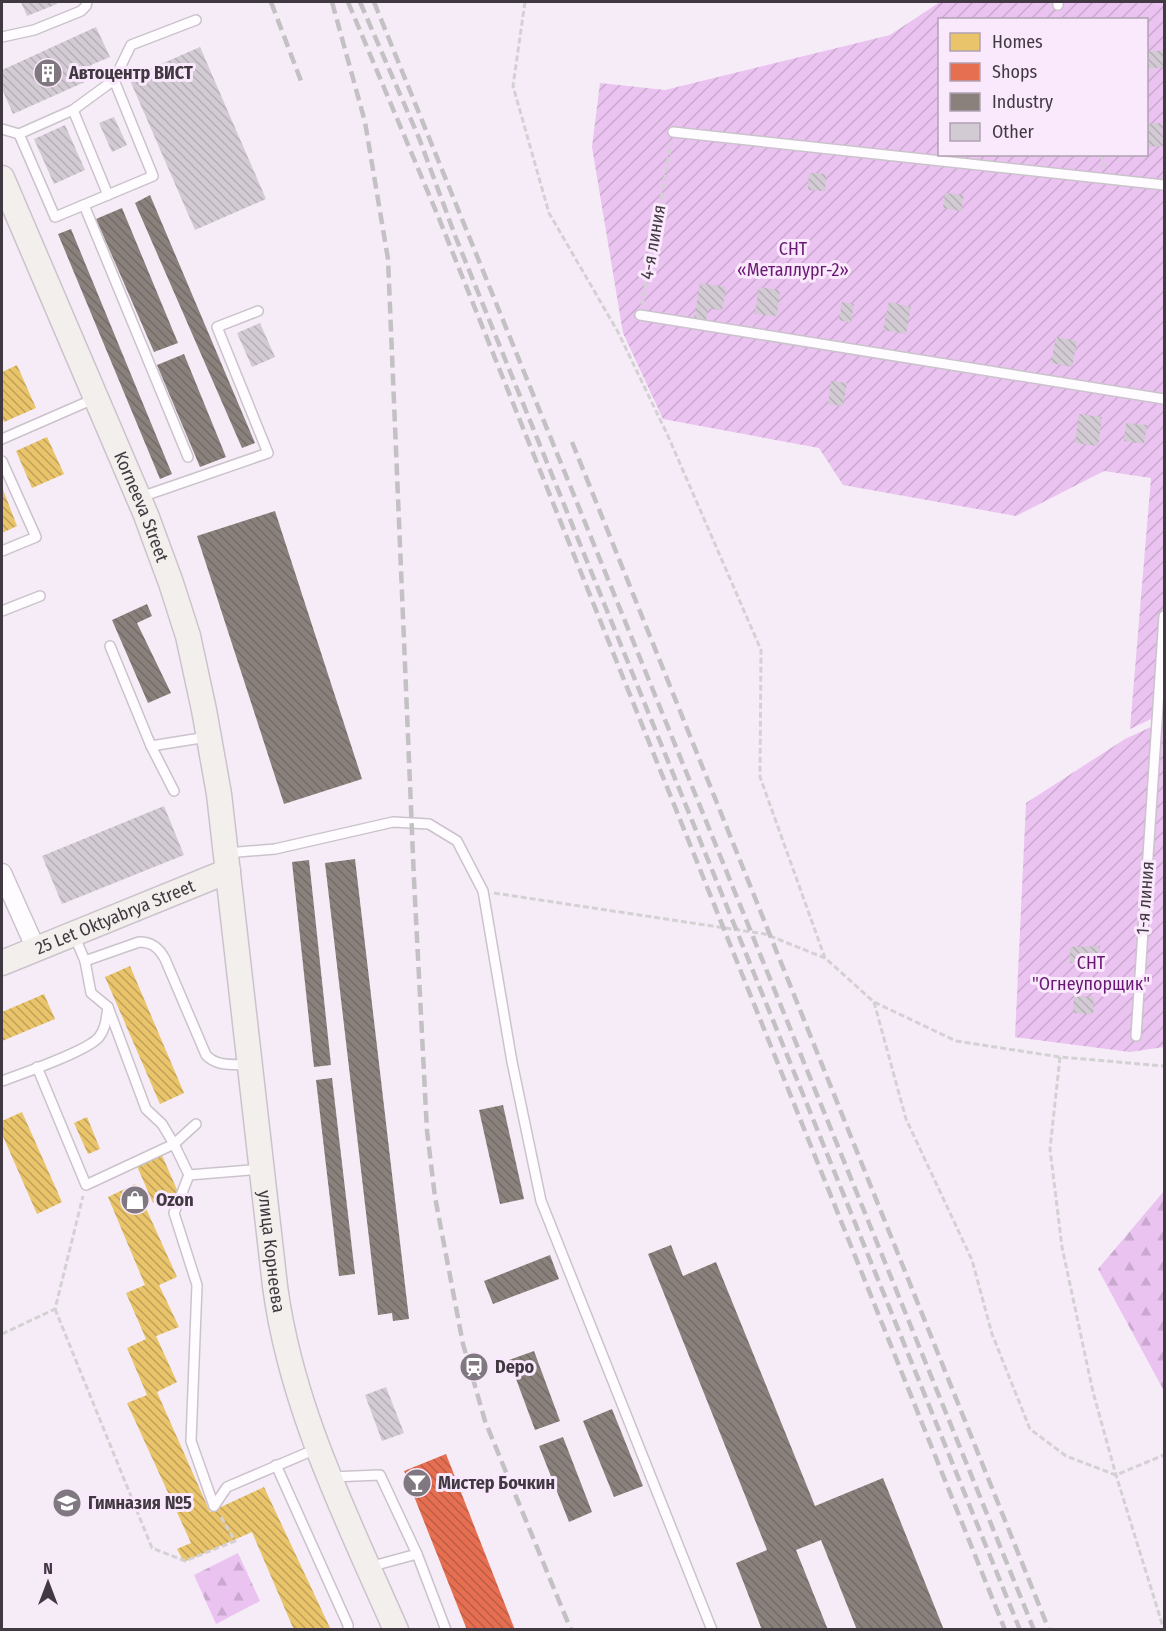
<svg xmlns="http://www.w3.org/2000/svg" width="1166" height="1631" font-family="'Fira Sans Condensed',sans-serif">
<style>
.forest{fill:url(#forest-firs)}
.garden{fill:url(#garden-furrows);fill-rule:evenodd}
.homes{fill:url(#homes-back-hatch)}
.shops{fill:url(#shops-back-hatch)}
.industry{fill:url(#industry-back-hatch)}
.building{fill:url(#building-back-hatch)}
.lines{fill:none;stroke-linecap:round;stroke-linejoin:round}
.lane-casing{stroke:#cbc3cc;stroke-width:12}
.street-casing{stroke:#cbc3cc;stroke-width:21}
.secondary-casing{stroke:#cbc3cc;stroke-width:27}
.path{stroke:#d4d1d4;stroke-width:3;stroke-dasharray:6 3;stroke-linecap:butt}
.lane{stroke:#fefcfe;stroke-width:9}
.street{stroke:#fefcfe;stroke-width:18}
.secondary{stroke:#f3efec;stroke-width:24}
.rail{stroke:#c3c1c3;stroke-width:4.5;stroke-dasharray:12 6;stroke-linecap:butt}
.labels{text-anchor:middle;stroke-width:6;stroke-linejoin:round;paint-order:stroke}
.poi-label{font-size:18px;font-weight:bold;fill:#413941;stroke:#fae8fc;text-anchor:start}
.street-label{font-size:18px;fill:#413941;stroke:#fae8fc}
.park-label{font-size:18px;fill:#681872;stroke:#fae8fc}
</style>
<defs>
<pattern id="forest-firs" width="22" height="20" patternUnits="userSpaceOnUse" patternTransform="scale(1.5)"><rect width="22" height="20" fill="#eac3f0"/><path d="M5 1l3.5 6h-7zM16 11l3.5 6h-7z" fill="#caa8cf"/></pattern>
<pattern id="garden-furrows" width="10" height="10" patternUnits="userSpaceOnUse" patternTransform="scale(1.5)"><rect width="10" height="10" fill="#eac3f0"/><path d="M-1 1l2-2M0 10L10 0M9 11l2-2" fill="none" stroke="#caa8cf"/></pattern>
<pattern id="homes-back-hatch" width="6" height="6" patternUnits="userSpaceOnUse" patternTransform="scale(1.5)"><rect width="6" height="6" fill="#e9c46a"/><path d="M-1 5l2 2M0 0l6 6M5-1l2 2" fill="none" stroke="#bea059"/></pattern>
<pattern id="shops-back-hatch" width="6" height="6" patternUnits="userSpaceOnUse" patternTransform="scale(1.5)"><rect width="6" height="6" fill="#e76f51"/><path d="M-1 5l2 2M0 0l6 6M5-1l2 2" fill="none" stroke="#bd5c45"/></pattern>
<pattern id="industry-back-hatch" width="6" height="6" patternUnits="userSpaceOnUse" patternTransform="scale(1.5)"><rect width="6" height="6" fill="#8a817c"/><path d="M-1 5l2 2M0 0l6 6M5-1l2 2" fill="none" stroke="#726b67"/></pattern>
<pattern id="building-back-hatch" width="6" height="6" patternUnits="userSpaceOnUse" patternTransform="scale(1.5)"><rect width="6" height="6" fill="#d3cbd4"/><path d="M-1 5l2 2M0 0l6 6M5-1l2 2" fill="none" stroke="#b6afb7"/></pattern>
</defs>
<rect width="100%" height="100%" fill="#f6ecf7"/>
<g class="forest">
<polygon points="1164,1191 1164,1391 1098,1269"/>
<polygon points="238,1553 260,1601 216,1624 194,1575"/>
</g>
<g class="garden">
<path d="M940,2H1164V713L1130,729L1151,478L1104,471L1016,516L843,485L819,448L663,419L623,333L592,147L600,83L665,90L890,35ZM940,20H1146V154H940Z"/>
<polygon points="1164,721 1164,1047 1130,1052 1015,1037 1026,803 1125,739"/>
</g>
<g class="homes">
<polygon points="17,365 36,408 4,422 2,417 2,372"/>
<polygon points="47,437 64,474 32,488 16,451"/>
<polygon points="2,487 17,526 2,533"/>
<polygon points="130,966 184,1093 160,1104 105,977"/>
<polygon points="44,994 55,1019 2,1041 2,1012"/>
<polygon points="22,1112 62,1202 37,1214 2,1134 2,1121"/>
<polygon points="87,1117 100,1149 88,1154 74,1123"/>
<polygon points="161,1153 178,1192 153,1203 136,1164"/>
<polygon points="135,1184 177,1277 159,1285 179,1327 156,1336 177,1382 157,1392 210,1512 264,1487 331,1630 294,1630 252,1532 184,1562 177,1549 191,1543 127,1403 147,1395 127,1348 146,1339 126,1293 145,1285 108,1197"/>
</g>
<polygon class="shops" points="446,1454 515,1630 467,1630 404,1471"/>
<g class="industry">
<polygon points="150,195 255,443 242,448 135,203"/>
<polygon points="122,208 178,343 154,352 96,219"/>
<polygon points="71,229 172,474 160,479 58,234"/>
<polygon points="184,354 226,457 200,467 157,365"/>
<polygon points="275,511 362,779 284,804 197,536"/>
<polygon points="147,604 152,616 137,623 171,693 148,703 112,620"/>
<polygon points="355,859 409,1319 393,1321 392,1313 378,1315 325,863"/>
<polygon points="309,860 331,1065 314,1067 292,862"/>
<polygon points="332,1078 355,1274 339,1276 316,1080"/>
<polygon points="503,1105 524,1199 500,1204 479,1110"/>
<polygon points="671,1245 683,1276 716,1262 815,1506 883,1478 944,1630 857,1630 821,1540 796,1550 828,1630 762,1630 736,1563 767,1550 648,1254"/>
<polygon points="550,1255 559,1279 493,1304 484,1281"/>
<polygon points="534,1351 560,1421 535,1430 509,1360"/>
<polygon points="612,1409 643,1486 614,1497 583,1421"/>
<polygon points="563,1437 592,1512 569,1522 539,1446"/>
</g>
<g class="building">
<polygon points="21,2 56,2 57,4 27,16"/>
<polygon points="96,27 110,57 91,65 96,77 13,114 2,89 2,70"/>
<polygon points="200,47 266,199 195,230 129,78"/>
<polygon points="1164,50 1164,67 1150,69 1148,52"/>
<polygon points="114,117 127,145 112,152 99,123"/>
<polygon points="1162,123 1163,146 1146,147 1146,124"/>
<polygon points="65,125 85,170 54,184 34,139"/>
<polygon points="809,173 826,174 825,191 808,190"/>
<polygon points="945,193 964,195 961,211 943,208"/>
<polygon points="700,283 726,287 722,311 708,308 706,321 694,319"/>
<polygon points="759,287 780,290 777,316 755,314"/>
<polygon points="842,302 854,304 851,323 839,320"/>
<polygon points="889,302 911,307 906,334 883,330"/>
<polygon points="260,323 275,357 252,367 237,333"/>
<polygon points="1056,337 1077,341 1072,367 1051,363"/>
<polygon points="831,381 847,383 843,406 828,404"/>
<polygon points="1079,414 1102,417 1098,446 1075,443"/>
<polygon points="1126,423 1147,425 1144,444 1124,441"/>
<polygon points="164,806 184,855 62,904 42,856"/>
<polygon points="1100,946 1100,962 1070,963 1070,947"/>
<polygon points="1074,996 1094,997 1093,1014 1073,1013"/>
<polygon points="386,1387 404,1433 382,1441 365,1395"/>
</g>
<g class="lines">
<g class="lane-casing">
<g id="lane">
<polyline points="1058,5 1058,2"/>
<polyline points="2,37 34,30 81,11 86,6 87,2"/>
<polyline points="73,110 108,195"/>
<polyline points="2,129 19,134 73,110 114,80 131,45 196,20"/>
<polyline points="673,132 1164,185"/>
<polyline points="19,134 55,217 153,176 114,80"/>
<polyline points="84,205 188,457"/>
<polyline points="640,315 1164,399"/>
<polyline points="2,439 96,398"/>
<polyline points="2,461 36,537 2,551"/>
<polyline points="141,497 268,453 217,327 258,311"/>
<polyline points="2,611 40,596"/>
<polyline points="110,646 151,746 207,737"/>
<polyline points="151,746 174,791"/>
<polyline points="226,853 275,849 393,822 429,824 457,841 483,891 512,1062 541,1201 712,1630"/>
<path d="M74,935L85,961L139,942C152,942 159,948 165,959L206,1055C217,1067 233,1064 249,1065"/>
<polyline points="1136,1036 1164,616"/>
<polyline points="37,1067 86,1185 174,1144 162,1124 146,1109 108,1007"/>
<path d="M2,1081C21,1074 88,1051 99,1037C106,1028 106,1019 108,1007L91,993L85,961"/>
<polyline points="189,1175 174,1144 196,1124"/>
<polyline points="276,1465 348,1625 348,1630"/>
<polyline points="331,1477 380,1475 417,1554 369,1567"/>
<polyline points="214,1506 191,1441 197,1285 174,1213 189,1175 261,1169"/>
<polyline points="214,1506 227,1487 316,1449"/>
<polyline points="417,1554 446,1630"/>
</g>
</g>
<g class="street-casing">
<polyline id="street" points="2,873 36,949"/>
</g>
<g class="secondary-casing">
<g id="secondary">
<path id="s1" d="M2,178L146,515L171,583L188,636L204,710L219,794L275,1286C291,1408 347,1518 396,1630"/>
<path id="s2" d="M2,963L228,871"/>
</g>
</g>
<g class="path">
<polyline points="525,2 513,86 549,213 618,332 668,436 761,650 760,777 825,958"/>
<polyline points="1101,154 1104,167"/>
<polyline points="642,305 671,143"/>
<polyline points="494,893 765,934 825,958 874,1002 956,1041 1060,1057 1164,1066"/>
<polyline points="874,1002 906,1119 972,1260 992,1334 1030,1429 1066,1456 1116,1475 1164,1455"/>
<polyline points="1060,1057 1050,1149 1062,1247 1093,1392 1116,1475 1164,1630"/>
<polyline points="55,1309 152,1548 185,1561 235,1541 220,1515"/>
<polyline points="2,1334 55,1309 83,1196"/>
</g>
<use href="#lane" class="lane"/>
<use href="#street" class="street"/>
<use href="#secondary" class="secondary"/>
<g class="rail">
<polyline points="271,2 301,81"/>
<polyline points="332,2 365,122 388,259 414,880 427,1131 435,1197 463,1344 485,1421 571,1630"/>
<polyline points="348,2 438,216 1005,1630"/>
<polyline points="360,2 419,138 456,238 1020,1630"/>
<polyline points="374,2 1034,1630"/>
<polyline points="572,442 1049,1630"/>
</g>
</g>
<defs>
<g id="building-disc" transform="scale(1.5)"><circle r="9.5" fill="#807881" stroke="#fae8fc"/><path d="M-4-6H4V6H1V3H-1V6H-4ZM-2.5-4.3h1.7v1.8h-1.7ZM.8-4.3h1.7v1.8H.8ZM-2.5-1h1.7V.8h-1.7ZM.8-1h1.7V.8H.8Z" fill="#fff"/></g>
<g id="shop-disc" transform="scale(1.5)"><circle r="9.5" fill="#807881" stroke="#fae8fc"/><path d="M-5-2.5h2.3a2.7 3.5 0 0 1 5.4 0H5L5.5 6h-11ZM-1.5-2.5h3a1.5 2.3 0 0 0-3 0Z" fill="#fff"/></g>
<g id="station-disc" transform="scale(1.5)"><circle r="9.5" fill="#807881" stroke="#fae8fc"/><path d="M-3-6H3Q5-6 5-4V2Q5 4 3 4L4.5 6H3L1.5 4h-3L-3 6H-4.5L-3 4Q-5 4-5 2V-4Q-5-6-3-6ZM-3.5-4v3h7v-3ZM-3.5 1v1.5H-2V1ZM2 1v1.5H3.5V1Z" fill="#fff"/></g>
<g id="bar-disc" transform="scale(1.5)"><circle r="9.5" fill="#807881" stroke="#fae8fc"/><path d="M-6-5H6L.8 .8V4.5H3.5V6h-7V4.5H-.8V.8Z" fill="#fff"/></g>
<g id="school-disc" transform="scale(1.5)"><circle r="9.5" fill="#807881" stroke="#fae8fc"/><path d="M0-5L7-2L0 1L-7-2ZM-4 1L0 2.5L4 1V4Q0 6-4 4Z" fill="#fff"/></g>
</defs>
<g fill-rule="evenodd">
<use href="#building-disc" x="48" y="73"/>
<use href="#shop-disc" x="135" y="1200"/>
<use href="#station-disc" x="474" y="1367"/>
<use href="#bar-disc" x="417" y="1483"/>
<use href="#school-disc" x="67" y="1503"/>
</g>
<g class="labels">
<g class="poi-label">
<text x="69" y="79">Автоцентр ВИСТ</text>
<text x="156" y="1206">Ozon</text>
<text x="495" y="1373">Depo</text>
<text x="438" y="1489">Мистер Бочкин</text>
<text x="88" y="1509">Гимназия №5</text>
</g>
<g class="street-label">
<text transform="translate(653 242) rotate(-80)" y="6">4-я линия</text>
<text dy="6" stroke="none"><textPath href="#s1" startOffset="357">Korneeva Street</textPath></text>
<text transform="translate(1145 898) rotate(-86)" y="6">1-я линия</text>
<text dy="6" stroke="none"><textPath href="#s2" startOffset="122">25 Let Oktyabrya Street</textPath></text>
<text dy="6" stroke="none"><textPath href="#s1" startOffset="1116">улица Корнеева</textPath></text>
</g>
<g class="park-label">
<text x="793" y="255">СНТ<tspan x="793" dy="21">«Металлург-2»</tspan></text>
<text x="1091" y="969">СНТ<tspan x="1091" dy="21">"Огнеупорщик"</tspan></text>
</g>
</g>
<rect width="1166" height="1631" fill="none" stroke="#413941" stroke-width="6"/>
<rect x="938" y="18" width="210" height="138" fill="#fae8fc" stroke="#b0a2b1" stroke-width="1.5"/>
<rect x="950" y="33" width="30" height="18" fill="#e9c46a" stroke="#b0a2b1" stroke-width="1.5"/>
<text x="992" y="48" font-size="18" fill="#413941">Homes</text>
<rect x="950" y="63" width="30" height="18" fill="#e76f51" stroke="#b0a2b1" stroke-width="1.5"/>
<text x="992" y="78" font-size="18" fill="#413941">Shops</text>
<rect x="950" y="93" width="30" height="18" fill="#8a817c" stroke="#b0a2b1" stroke-width="1.5"/>
<text x="992" y="108" font-size="18" fill="#413941">Industry</text>
<rect x="950" y="123" width="30" height="18" fill="#d3cbd4" stroke="#b0a2b1" stroke-width="1.5"/>
<text x="992" y="138" font-size="18" fill="#413941">Other</text>
<g transform="translate(48 1583)" stroke="#fae8fc" stroke-width="4.5" paint-order="stroke">
<path d="M0-4.5L10 22L0 15L-10 22Z" fill="#413941"/>
<text y="-9" font-size="16" font-weight="bold" text-anchor="middle" fill="#413941">N</text>
</g>
</svg>
